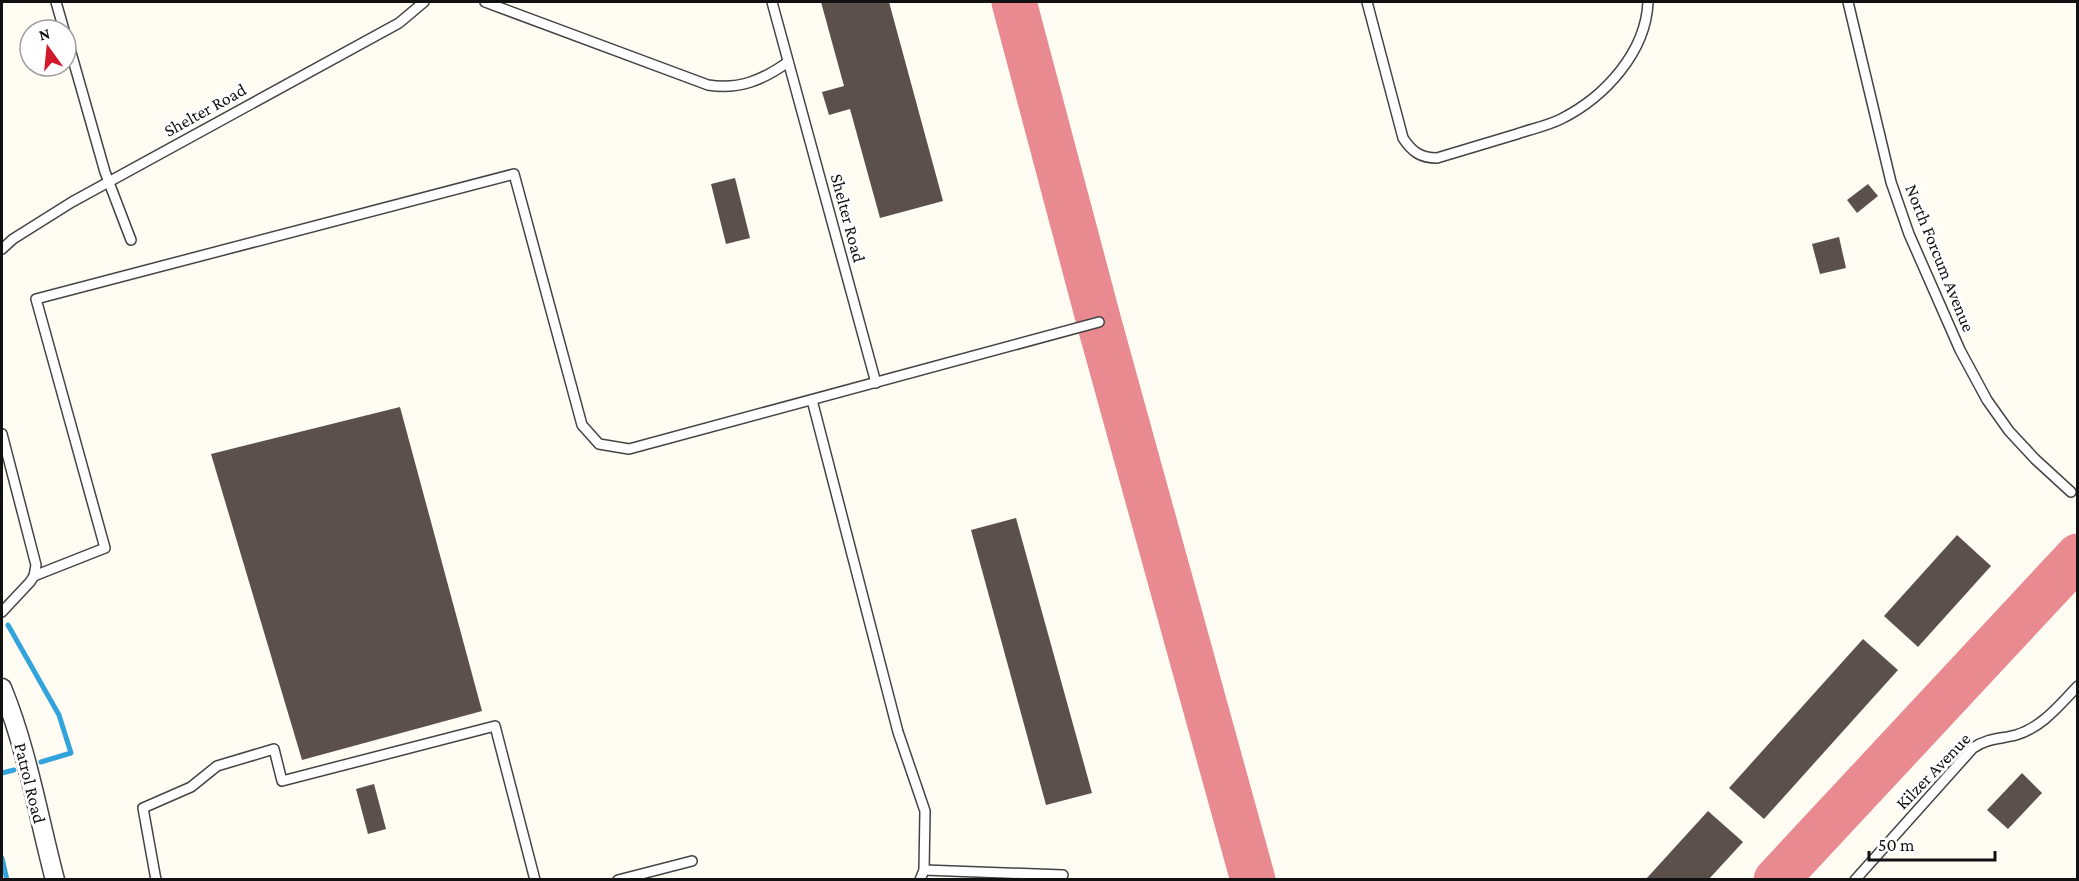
<svg xmlns="http://www.w3.org/2000/svg" width="2079" height="881" font-family="'Crimson Pro',serif">
<style>
.lines{fill:none;stroke-linecap:round;stroke-linejoin:round}
.stream{stroke:#32a3db;stroke-width:5}
.taxiway{stroke:#e88a90;stroke-width:45}
.building{fill:#5b504c}
.lane-casing{stroke:#444;stroke-width:12}
.street-casing{stroke:#444;stroke-width:21}
.lane{stroke:#fff;stroke-width:9}
.street{stroke:#fff;stroke-width:18}
.labels{text-anchor:middle;stroke-width:6;stroke-linejoin:round;paint-order:stroke}
.street-label{font-size:18px;fill:#111;stroke:#fff}
</style>
<rect width="100%" height="100%" fill="#fffcf4"/>
<g class="lines">
<g class="stream">
<polyline points="8,625 59,715 71,753 41,762"/>
<polyline points="2,773 14,770"/>
<polyline points="2,858 7,880"/>
</g>
<g class="taxiway">
<polyline points="1014,2 1099,322 1253,880"/>
<polyline points="1776,880 2078,556"/>
</g>
</g>
<g class="building">
<polygon points="821,2 889,2 943,201 880,218 850,109 829,115 822,92 844,86"/>
<polygon points="735,178 750,238 726,244 711,184"/>
<polygon points="1868,184 1878,196 1857,213 1847,200"/>
<polygon points="1839,237 1846,268 1820,274 1812,244"/>
<polygon points="400,407 482,711 302,760 211,454"/>
<polygon points="1016,518 1092,793 1046,805 971,530"/>
<polygon points="1957,535 1991,566 1918,647 1884,616"/>
<polygon points="1863,639 1898,670 1764,819 1729,788"/>
<polygon points="2022,773 2042,793 2008,829 1987,810"/>
<polygon points="374,784 386,829 368,834 356,789"/>
<polygon points="1708,811 1743,842 1709,879 1646,879"/>
</g>
<g class="lines">
<g class="lane-casing">
<g id="lane">
<polyline points="56,2 64,30"/>
<path d="M485,2L708,85C739,90 763,80 788,62"/>
<polyline points="772,2 876,383"/>
<path d="M1367,2L1403,138C1412,152 1421,158 1437,158C1463,150 1490,142 1517,134C1531,129 1547,126 1561,119C1605,97 1646,52 1648,2"/>
<polyline points="1848,2 1891,182 1909,234 1960,350 1987,400 2009,431 2035,459 2071,492"/>
<polyline points="66,35 105,172 131,240"/>
<polyline points="2,249 13,239 72,202 399,23 424,2"/>
<polyline points="812,400 898,732 925,811 924,870 920,880"/>
<polyline points="2,434 36,565 34,576 30,582 2,612"/>
<polyline points="34,576 105,548 36,299 514,174 582,425 599,444 629,449 1099,322"/>
<polyline points="924,870 1063,875"/>
<polyline points="156,880 143,808 191,787 217,766 274,749 282,781 495,726 535,880"/>
<polyline points="618,880 692,861"/>
<path d="M1855,880L1973,748C1987,738 2001,739 2016,735C2043,727 2060,704 2078,686"/>
</g>
</g>
<g class="street-casing">
<path id="street" d="M2,688C27,749 38,815 55,880"/>
</g>
<use href="#lane" class="lane"/>
<use href="#street" class="street"/>
</g>
<g class="labels">
<g class="street-label">
<text transform="translate(205 110) rotate(-29)" y="6">Shelter Road</text>
<text transform="translate(848 218) rotate(75)" y="6">Shelter Road</text>
<text transform="translate(1940 258) rotate(68)" y="6">North Forcum Avenue</text>
<text transform="translate(1933 771) rotate(-46)" y="6">Kilzer Avenue</text>
<text transform="translate(30 783) rotate(76)" y="6">Patrol Road</text>
</g>
</g>
<rect width="2079" height="881" fill="none" stroke="#111111" stroke-width="6"/>
<g transform="translate(48 48) rotate(345)"><circle r="28" fill="#ffffff" stroke="#a0a0a0" stroke-width="1.5"/>
<path d="M0-4.5L10 22L0 15L-10 22Z" fill="#d1182d"/>
<text y="-9" font-size="16" font-weight="bold" text-anchor="middle" fill="#111111">N</text>
</g>
<path d="M1869 851v9h126v-9" fill="none" stroke="#111111" stroke-width="3"/>
<text x="1878" y="851" font-size="18" fill="#111111" stroke="#ffffff" stroke-width="4.5" paint-order="stroke">50 m</text>
</svg>
